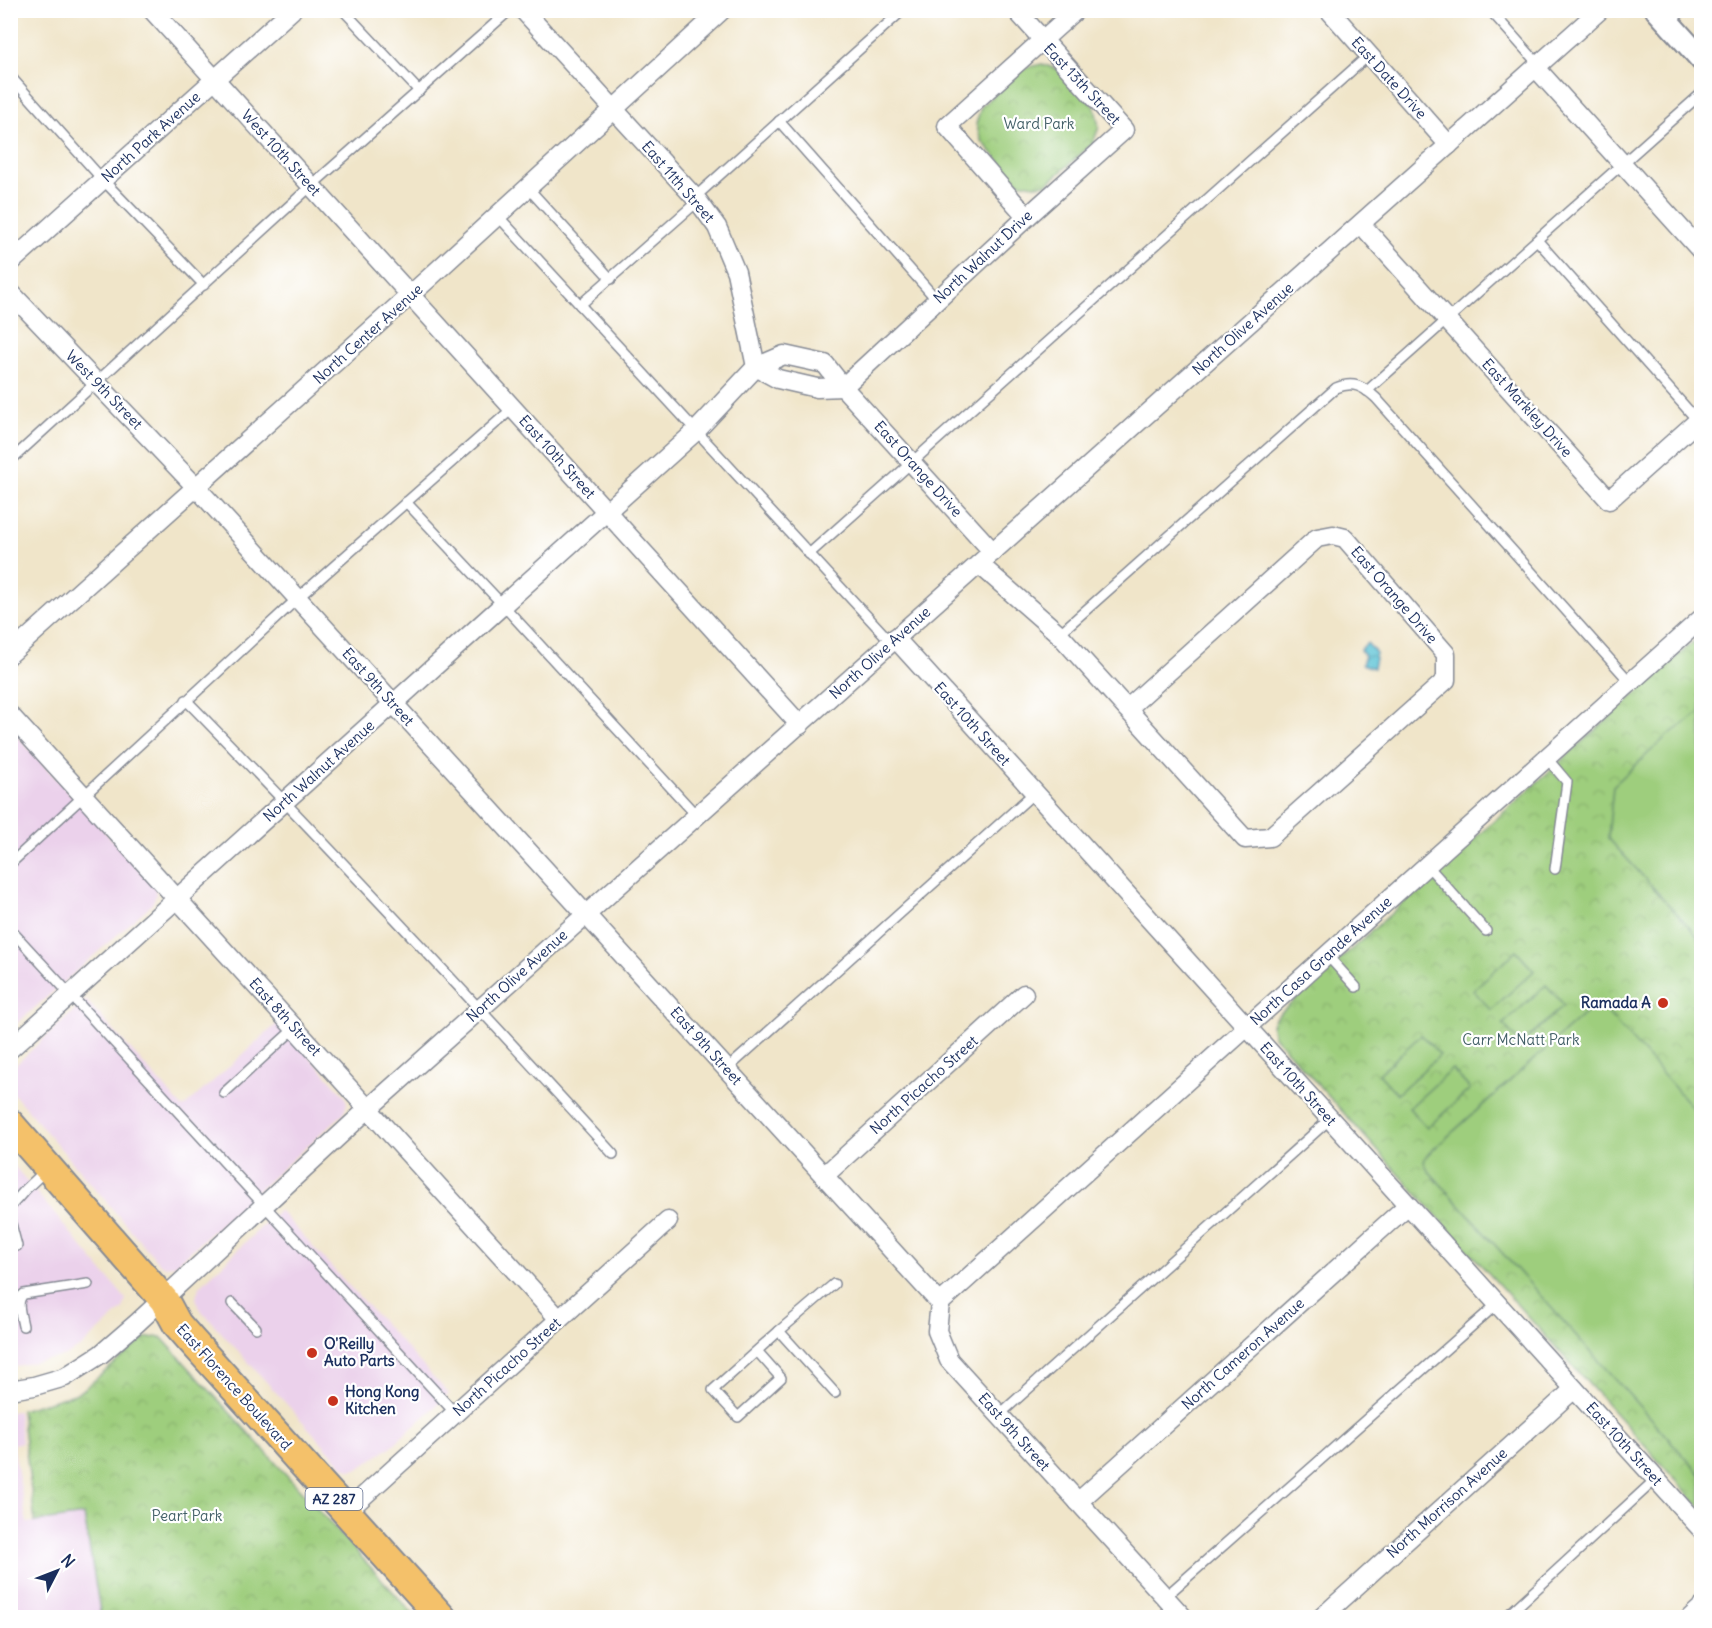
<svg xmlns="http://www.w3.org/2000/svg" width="1712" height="1628" font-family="Delius,sans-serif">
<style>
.built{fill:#ebd1eb}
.park{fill:url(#park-crowns);stroke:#5c7e6e;stroke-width:1.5}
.garden{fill:#9ece7d;stroke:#5c7e6e;stroke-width:1.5}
.water{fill:url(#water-ripples);stroke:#3a789a;stroke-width:1.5}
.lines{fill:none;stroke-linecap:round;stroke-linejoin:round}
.service-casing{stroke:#868a94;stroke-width:12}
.minor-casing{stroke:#868a94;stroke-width:21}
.tertiary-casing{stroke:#868a94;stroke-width:26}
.primary-casing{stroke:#868a94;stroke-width:32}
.service{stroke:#fff;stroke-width:9}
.minor{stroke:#fff;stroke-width:18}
.tertiary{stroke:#fff;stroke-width:22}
.primary{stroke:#f4c16b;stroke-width:28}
.poi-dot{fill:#c8321e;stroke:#fff;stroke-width:2}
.labels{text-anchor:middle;stroke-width:4.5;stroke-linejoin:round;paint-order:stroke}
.shield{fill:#fff;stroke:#5f6d8e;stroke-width:1.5}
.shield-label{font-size:14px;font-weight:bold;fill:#1b2f5e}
.street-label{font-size:15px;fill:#1b2f5e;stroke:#fff}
.park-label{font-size:15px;fill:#425f67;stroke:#fff}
.poi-label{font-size:15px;font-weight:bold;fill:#1b2f5e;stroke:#fff;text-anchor:start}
</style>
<defs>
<pattern id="park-crowns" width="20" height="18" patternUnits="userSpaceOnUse" patternTransform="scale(1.5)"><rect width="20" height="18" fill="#9ece7d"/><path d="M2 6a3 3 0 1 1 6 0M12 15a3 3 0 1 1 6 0" fill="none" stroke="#88b16e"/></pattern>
<pattern id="water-ripples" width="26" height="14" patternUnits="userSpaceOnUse" patternTransform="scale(1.5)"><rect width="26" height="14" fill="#58c2d5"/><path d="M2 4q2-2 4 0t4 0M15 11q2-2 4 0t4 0" fill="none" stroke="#489eb0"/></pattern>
</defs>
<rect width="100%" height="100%" fill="#fff"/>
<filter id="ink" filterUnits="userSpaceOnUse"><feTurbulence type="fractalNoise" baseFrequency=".0167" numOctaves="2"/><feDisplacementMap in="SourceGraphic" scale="12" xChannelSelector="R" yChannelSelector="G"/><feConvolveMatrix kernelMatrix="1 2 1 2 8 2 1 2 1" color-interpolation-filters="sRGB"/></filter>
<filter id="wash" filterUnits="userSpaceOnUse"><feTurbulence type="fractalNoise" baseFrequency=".008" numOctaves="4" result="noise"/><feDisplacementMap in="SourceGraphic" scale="24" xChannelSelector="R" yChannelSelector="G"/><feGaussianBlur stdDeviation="1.35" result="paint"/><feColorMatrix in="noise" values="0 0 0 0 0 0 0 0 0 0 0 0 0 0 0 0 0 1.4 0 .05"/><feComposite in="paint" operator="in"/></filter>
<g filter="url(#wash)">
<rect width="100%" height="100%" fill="#f0e5c9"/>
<g class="built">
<polygon points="10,728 155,887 156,895 152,904 11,1029"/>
<polygon points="86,1000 183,1108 279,1022 344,1095 347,1103 344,1113 175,1265 167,1266 160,1264 11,1091 11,1069"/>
<polygon points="10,1161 126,1299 123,1309 81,1347 65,1356 11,1367"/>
<polygon points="279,1210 449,1394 392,1446 358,1469 350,1470 343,1466 198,1307 196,1297 199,1287"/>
<polygon points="18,1411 22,1443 13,1444 27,1523 84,1514 101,1617 11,1618 10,1412"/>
</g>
<g class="park">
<polygon points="1042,64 1062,71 1095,108 1099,127 1093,143 1047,184 1034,185 1018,182 981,140 976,124 981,107 1025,68"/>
<path d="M1701,635V1508L1274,1036C1271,1028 1271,1024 1276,1017Z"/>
<polygon points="161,1337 416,1617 101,1617 84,1515 35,1522 21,1410 75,1394 84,1389 145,1338"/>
</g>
<g class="garden">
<polygon points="1701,712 1701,940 1608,838 1613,786 1668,735"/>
<polygon points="1516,951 1534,971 1491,1010 1473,990"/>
<polygon points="1546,985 1564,1005 1521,1044 1503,1024"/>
<polygon points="1598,1007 1605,1010 1701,1117 1701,1475 1427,1169 1424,1162 1426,1156 1590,1009"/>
<polygon points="1421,1035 1440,1055 1397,1094 1379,1074"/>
<polygon points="1452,1069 1470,1089 1427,1128 1409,1108"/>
</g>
<polygon class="water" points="1367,643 1376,653 1373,668 1362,664 1365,656 1360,650"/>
</g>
<g filter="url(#ink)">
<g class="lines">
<g class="service-casing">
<g id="service">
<polyline points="343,10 419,91"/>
<polyline points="1490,10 1539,65"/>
<polyline points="1669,23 1683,10"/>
<polyline points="10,76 103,180 204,285"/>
<polyline points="779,121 937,300"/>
<polyline points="528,188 611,279"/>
<polyline points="694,198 903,10"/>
<polyline points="498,216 891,642"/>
<polyline points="1537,240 1697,420"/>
<polyline points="580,305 698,201"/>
<polyline points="1367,391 1702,93"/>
<polyline points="10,461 311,186 510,10"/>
<polyline points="406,502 503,605 697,816"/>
<polyline points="809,554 1369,55"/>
<path d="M1059,634L1336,388C1353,381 1363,386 1376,398L1630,682"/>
<path d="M186,700C332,849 473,1001 613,1154"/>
<polyline points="1546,757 1567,782 1555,869"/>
<polyline points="10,864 298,598 513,408"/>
<polyline points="1427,865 1486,931"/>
<polyline points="10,929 455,1413"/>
<polyline points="1327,955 1356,987"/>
<polyline points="727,1069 1035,792"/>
<polyline points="224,1093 295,1028"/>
<polyline points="10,1207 26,1189 47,1169"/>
<polyline points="10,1220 17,1246"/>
<polyline points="232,1303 256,1328"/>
<path d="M23,1326C21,1315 15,1300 24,1294L88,1284"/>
<polyline points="779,1331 834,1284"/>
<polyline points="757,1351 781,1378 738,1417 713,1390 779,1331 835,1393"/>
<polyline points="999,1415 1330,1119"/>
<polyline points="1165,1597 1497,1304"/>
<polyline points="1505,1618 1656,1479"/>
</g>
</g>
<g class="minor-casing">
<g id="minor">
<polyline points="152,10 800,725"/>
<polyline points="523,10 698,201 717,227 736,272 756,367"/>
<polyline points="1329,10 1449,145"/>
<polyline points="1536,68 1702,252"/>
<polyline points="1027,217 947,126 1076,10"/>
<polyline points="1361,224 1609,500 1702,417"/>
<polyline points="10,263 292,10"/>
<polyline points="10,292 197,488 940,1303 937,1331 949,1360 1184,1618"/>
<polyline points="756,367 778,379 817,388 843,387"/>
<polyline points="843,387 1027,217 1124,130 1016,10"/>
<polygon points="1333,535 1345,538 1446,654 1446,680 1270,837 1245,839 1127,709 1317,538"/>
<polyline points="979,564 1059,634 1127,709"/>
<polyline points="895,638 1702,1530"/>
<polyline points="10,654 428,279 722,10"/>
<polyline points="10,715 559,1319"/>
<polyline points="10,1049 696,431 756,367 784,355 825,364 843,387 993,552"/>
<polyline points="824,1176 1024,994"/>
<polyline points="940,1303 1702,618"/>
<polyline points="10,1390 34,1386 65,1377 101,1354 137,1323 368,1109 1600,10"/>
<polyline points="1078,1502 1408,1205"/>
<polyline points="346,1512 668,1221"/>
<polyline points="1321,1618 1574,1389"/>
<polyline points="1690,1618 1702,1607"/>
</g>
</g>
<g class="tertiary-casing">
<polyline id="tertiary" points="1657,10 1702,60"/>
</g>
<g class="primary-casing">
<polyline id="primary" points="10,1124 164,1300 177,1324 191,1340 442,1618"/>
</g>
<use href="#service" class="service"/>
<use href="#minor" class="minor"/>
<use href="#tertiary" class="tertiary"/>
<use href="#primary" class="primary"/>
</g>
</g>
<g class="poi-dot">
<circle cx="1663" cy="1003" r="6"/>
<circle cx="312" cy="1353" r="6"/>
<circle cx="333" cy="1401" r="6"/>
</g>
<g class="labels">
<rect class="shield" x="305.5" y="1488" width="57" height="22" rx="4.5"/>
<g class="shield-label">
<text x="334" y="1504">AZ 287</text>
</g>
<g class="street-label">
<text transform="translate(1389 78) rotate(48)" y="5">East Date Drive</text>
<text transform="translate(1082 84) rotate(47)" y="5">East 13th Street</text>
<text transform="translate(151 137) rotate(-42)" y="5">North Park Avenue</text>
<text transform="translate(281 153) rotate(48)" y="5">West 10th Street</text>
<text transform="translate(678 182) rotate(49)" y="5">East 11th Street</text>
<text transform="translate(983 257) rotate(-43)" y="5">North Walnut Drive</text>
<text transform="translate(1243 329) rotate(-42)" y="5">North Olive Avenue</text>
<text transform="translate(368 334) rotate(-42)" y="5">North Center Avenue</text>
<text transform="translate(104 390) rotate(46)" y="5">West 9th Street</text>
<text transform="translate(1527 408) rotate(48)" y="5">East Markley Drive</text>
<text transform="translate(557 457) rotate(48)" y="5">East 10th Street</text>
<text transform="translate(918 469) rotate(48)" y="5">East Orange Drive</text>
<text transform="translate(1394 595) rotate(49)" y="5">East Orange Drive</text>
<text transform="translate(880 653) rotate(-42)" y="5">North Olive Avenue</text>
<text transform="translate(378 687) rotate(48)" y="5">East 9th Street</text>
<text transform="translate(972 724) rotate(48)" y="5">East 10th Street</text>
<text transform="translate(319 771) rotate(-42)" y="5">North Walnut Avenue</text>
<text transform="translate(1321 961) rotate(-42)" y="5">North Casa Grande Avenue</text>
<text transform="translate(517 976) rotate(-42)" y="5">North Olive Avenue</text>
<text transform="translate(285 1017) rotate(48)" y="5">East 8th Street</text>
<text transform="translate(706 1046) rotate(48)" y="5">East 9th Street</text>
<text transform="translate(1298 1084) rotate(48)" y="5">East 10th Street</text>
<text transform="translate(924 1085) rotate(-42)" y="5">North Picacho Street</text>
<text transform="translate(1243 1354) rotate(-42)" y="5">North Cameron Avenue</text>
<text transform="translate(507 1367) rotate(-42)" y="5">North Picacho Street</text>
<text transform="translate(234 1387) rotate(48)" y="5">East Florence Boulevard</text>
<text transform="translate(1014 1432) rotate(48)" y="5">East 9th Street</text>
<text transform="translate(1624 1444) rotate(48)" y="5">East 10th Street</text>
<text transform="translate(1447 1503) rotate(-42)" y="5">North Morrison Avenue</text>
</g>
<g class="park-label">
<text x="1039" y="129">Ward Park</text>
<text x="1521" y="1045">Carr McNatt Park</text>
<text x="187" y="1521">Peart Park</text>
</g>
<g class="poi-label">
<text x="1651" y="1008" text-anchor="end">Ramada A</text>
<text x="324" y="1349">O'Reilly<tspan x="324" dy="17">Auto Parts</tspan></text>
<text x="345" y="1397">Hong Kong<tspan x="345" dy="17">Kitchen</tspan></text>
</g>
</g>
<rect width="1712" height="1628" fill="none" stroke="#fff" stroke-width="36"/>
<g transform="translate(57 1571) rotate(48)" stroke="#ffffff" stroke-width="4.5" paint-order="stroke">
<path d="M0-4.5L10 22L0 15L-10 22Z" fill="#1b2f5e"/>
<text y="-9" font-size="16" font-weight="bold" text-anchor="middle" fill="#1b2f5e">N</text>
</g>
</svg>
